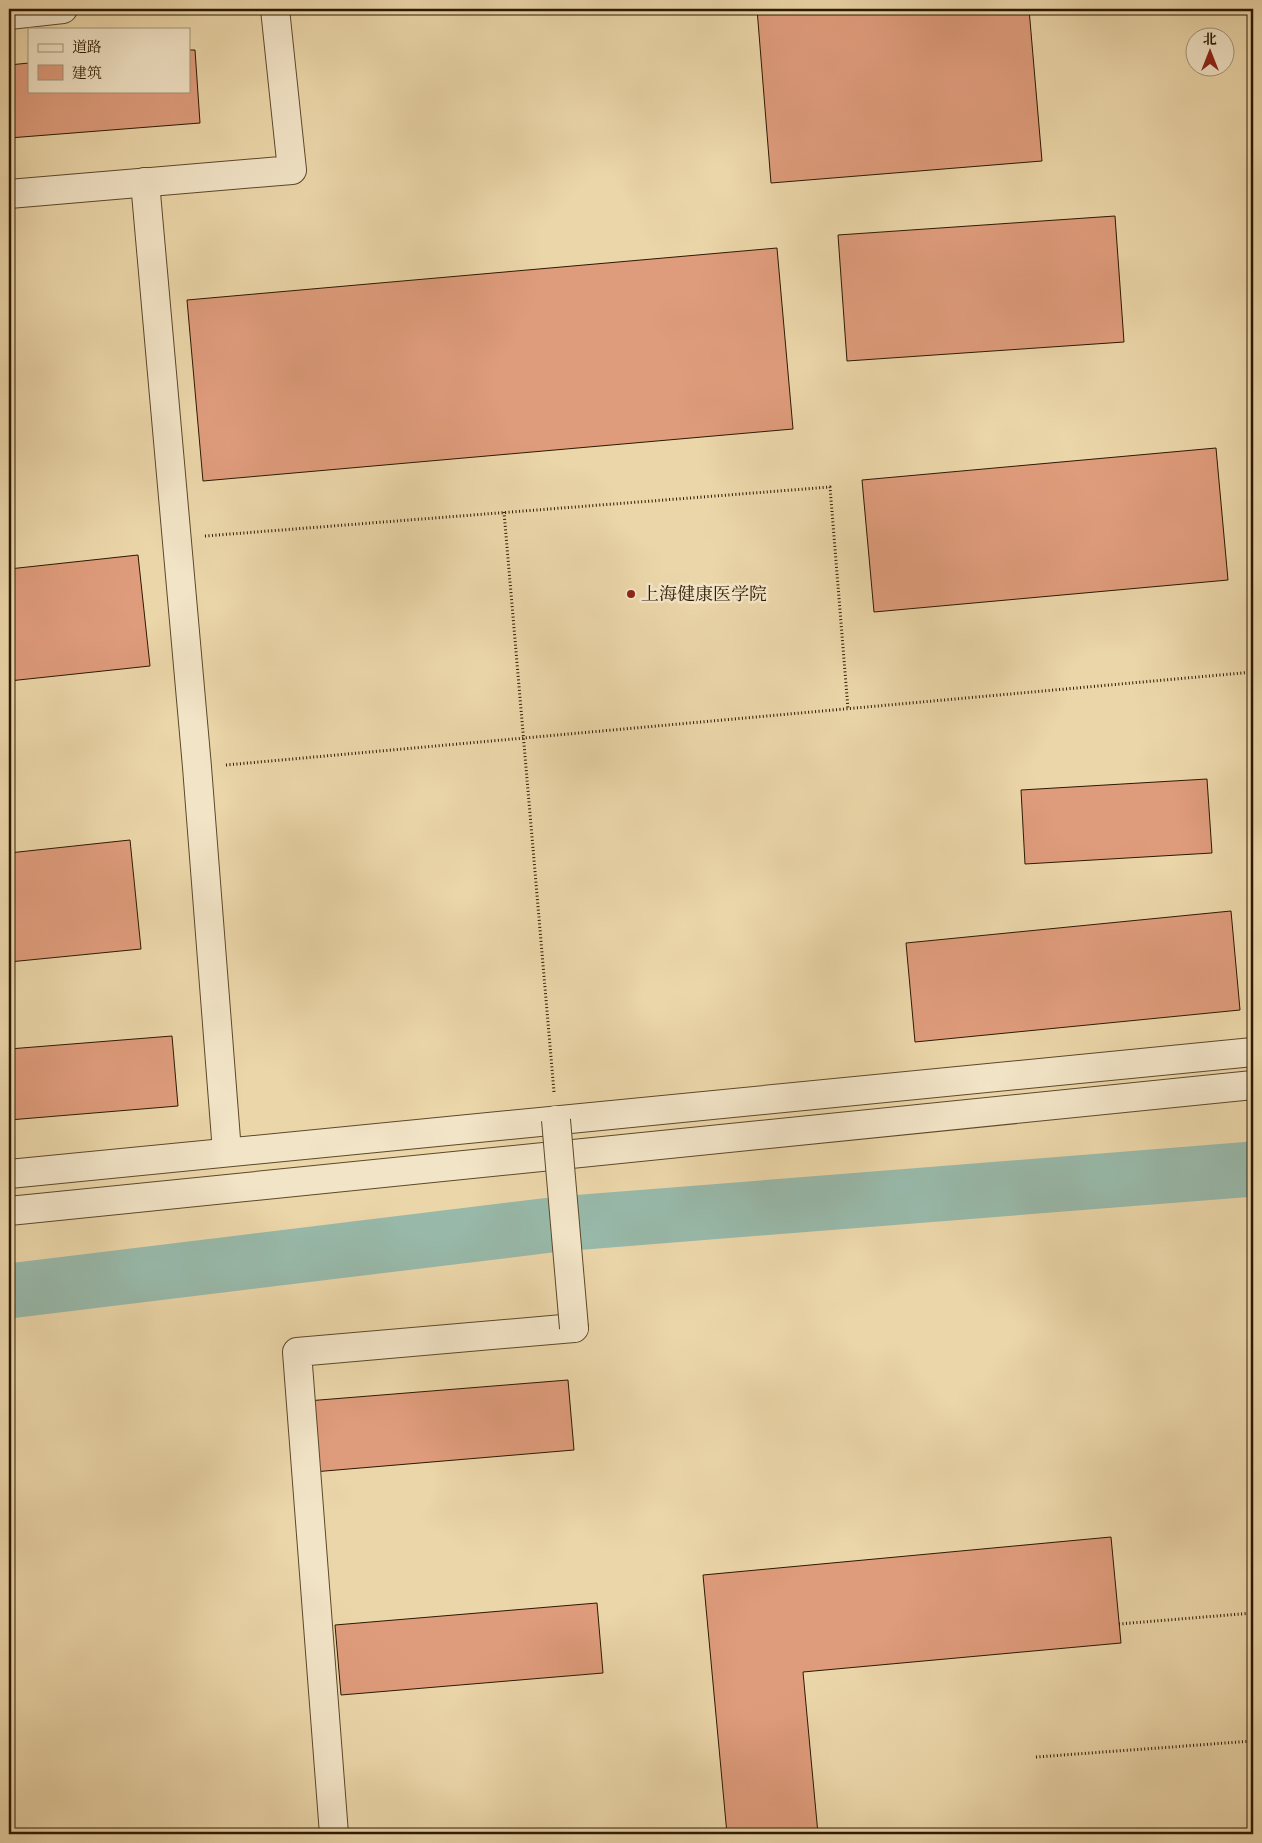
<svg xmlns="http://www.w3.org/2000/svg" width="1262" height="1843" font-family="'Sorts Mill Goudy','Noto Serif SC',serif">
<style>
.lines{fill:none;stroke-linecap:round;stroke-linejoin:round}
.river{stroke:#98b9aa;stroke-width:55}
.building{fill:#df9c7c;stroke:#2d1900}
.minor-casing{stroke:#5c482a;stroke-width:30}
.path{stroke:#2d1900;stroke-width:3;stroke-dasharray:1 2.5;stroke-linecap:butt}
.minor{stroke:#f2e4c7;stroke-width:28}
.minor-bridge-casing{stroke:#5c482a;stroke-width:30;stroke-linecap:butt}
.minor-bridge{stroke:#f2e4c7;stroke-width:28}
.poi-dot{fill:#8f2418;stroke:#f2e4c7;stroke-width:2}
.labels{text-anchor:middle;stroke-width:5;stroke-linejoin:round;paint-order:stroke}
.poi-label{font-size:18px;fill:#2d1900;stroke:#f2e4c7;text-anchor:start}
</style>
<rect width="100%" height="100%" fill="#ebd6a9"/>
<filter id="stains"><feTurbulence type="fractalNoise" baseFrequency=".004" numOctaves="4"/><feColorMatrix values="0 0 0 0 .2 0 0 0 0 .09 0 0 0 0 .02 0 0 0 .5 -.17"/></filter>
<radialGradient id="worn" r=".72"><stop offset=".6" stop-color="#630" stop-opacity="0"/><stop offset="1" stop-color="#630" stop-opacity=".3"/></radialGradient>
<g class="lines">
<polyline class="river" points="9,1291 559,1224 1253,1169"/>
</g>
<g class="building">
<polygon points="757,9 1029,9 1042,161 771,183"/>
<polygon points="189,50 195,50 200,123 9,138 9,65 29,63 29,91 189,91"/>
<polygon points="1115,216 1124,342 847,361 838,235"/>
<polygon points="777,248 793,429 203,481 187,300"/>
<polygon points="1216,448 1228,580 874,612 862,480"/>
<polygon points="138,555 150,666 9,681 9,569"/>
<polygon points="1207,779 1212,853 1025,864 1021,790"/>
<polygon points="130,840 141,949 9,962 9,853"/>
<polygon points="1231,911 1240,1010 915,1042 906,943"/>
<polygon points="172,1036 178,1106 9,1120 9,1049"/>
<polygon points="568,1380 574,1450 313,1472 307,1401"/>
<polygon points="1111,1537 1121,1643 803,1672 818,1834 727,1834 703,1575"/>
<polygon points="597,1603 603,1673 341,1695 335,1625"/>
</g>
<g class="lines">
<g class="minor-casing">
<g id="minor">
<polyline points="9,15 63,9"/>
<polyline points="145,182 197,767 227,1152"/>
<polyline points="9,194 292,170 275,9"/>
<polyline points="9,1174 1253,1052"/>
<polyline points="9,1211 1253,1085"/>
<polyline points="334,1834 297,1352 574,1328"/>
</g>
</g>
<g class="path">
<polyline points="504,512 554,1092"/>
<polyline points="205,536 830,487 848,709"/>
<polyline points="226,765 1253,672"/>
<polyline points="1119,1624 1253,1613"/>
<polyline points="1036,1757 1253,1741"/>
</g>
<use href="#minor" class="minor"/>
<g class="minor-bridge-casing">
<polyline id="minor-bridge" points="556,1120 574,1328"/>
</g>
<use href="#minor-bridge" class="minor-bridge"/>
</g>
<circle class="poi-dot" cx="631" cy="594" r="5"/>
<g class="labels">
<g class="poi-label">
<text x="641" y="600">上海健康医学院</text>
</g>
</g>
<rect width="1262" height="1843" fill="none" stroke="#ebd6a9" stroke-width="30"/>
<rect x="10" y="10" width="1242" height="1823" fill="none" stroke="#2d1900" stroke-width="2.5"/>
<rect x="15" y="15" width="1232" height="1813" fill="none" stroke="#2d1900"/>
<rect x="28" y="28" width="162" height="65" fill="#f2e4c7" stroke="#a39377"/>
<rect x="38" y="44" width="25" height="8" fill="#f2e4c7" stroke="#a39377"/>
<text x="72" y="52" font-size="15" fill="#2d1900">道路</text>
<rect x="38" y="65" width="25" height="15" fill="#df9c7c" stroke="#a39377"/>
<text x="72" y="78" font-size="15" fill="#2d1900">建筑</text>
<g transform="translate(1210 52)"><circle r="24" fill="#f2e4c7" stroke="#a39377"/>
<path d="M0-4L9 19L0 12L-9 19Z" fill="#8f2418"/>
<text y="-8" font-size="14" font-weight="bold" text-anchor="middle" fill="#2d1900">北</text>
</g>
<rect width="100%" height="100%" filter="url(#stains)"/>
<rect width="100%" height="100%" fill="url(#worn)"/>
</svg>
